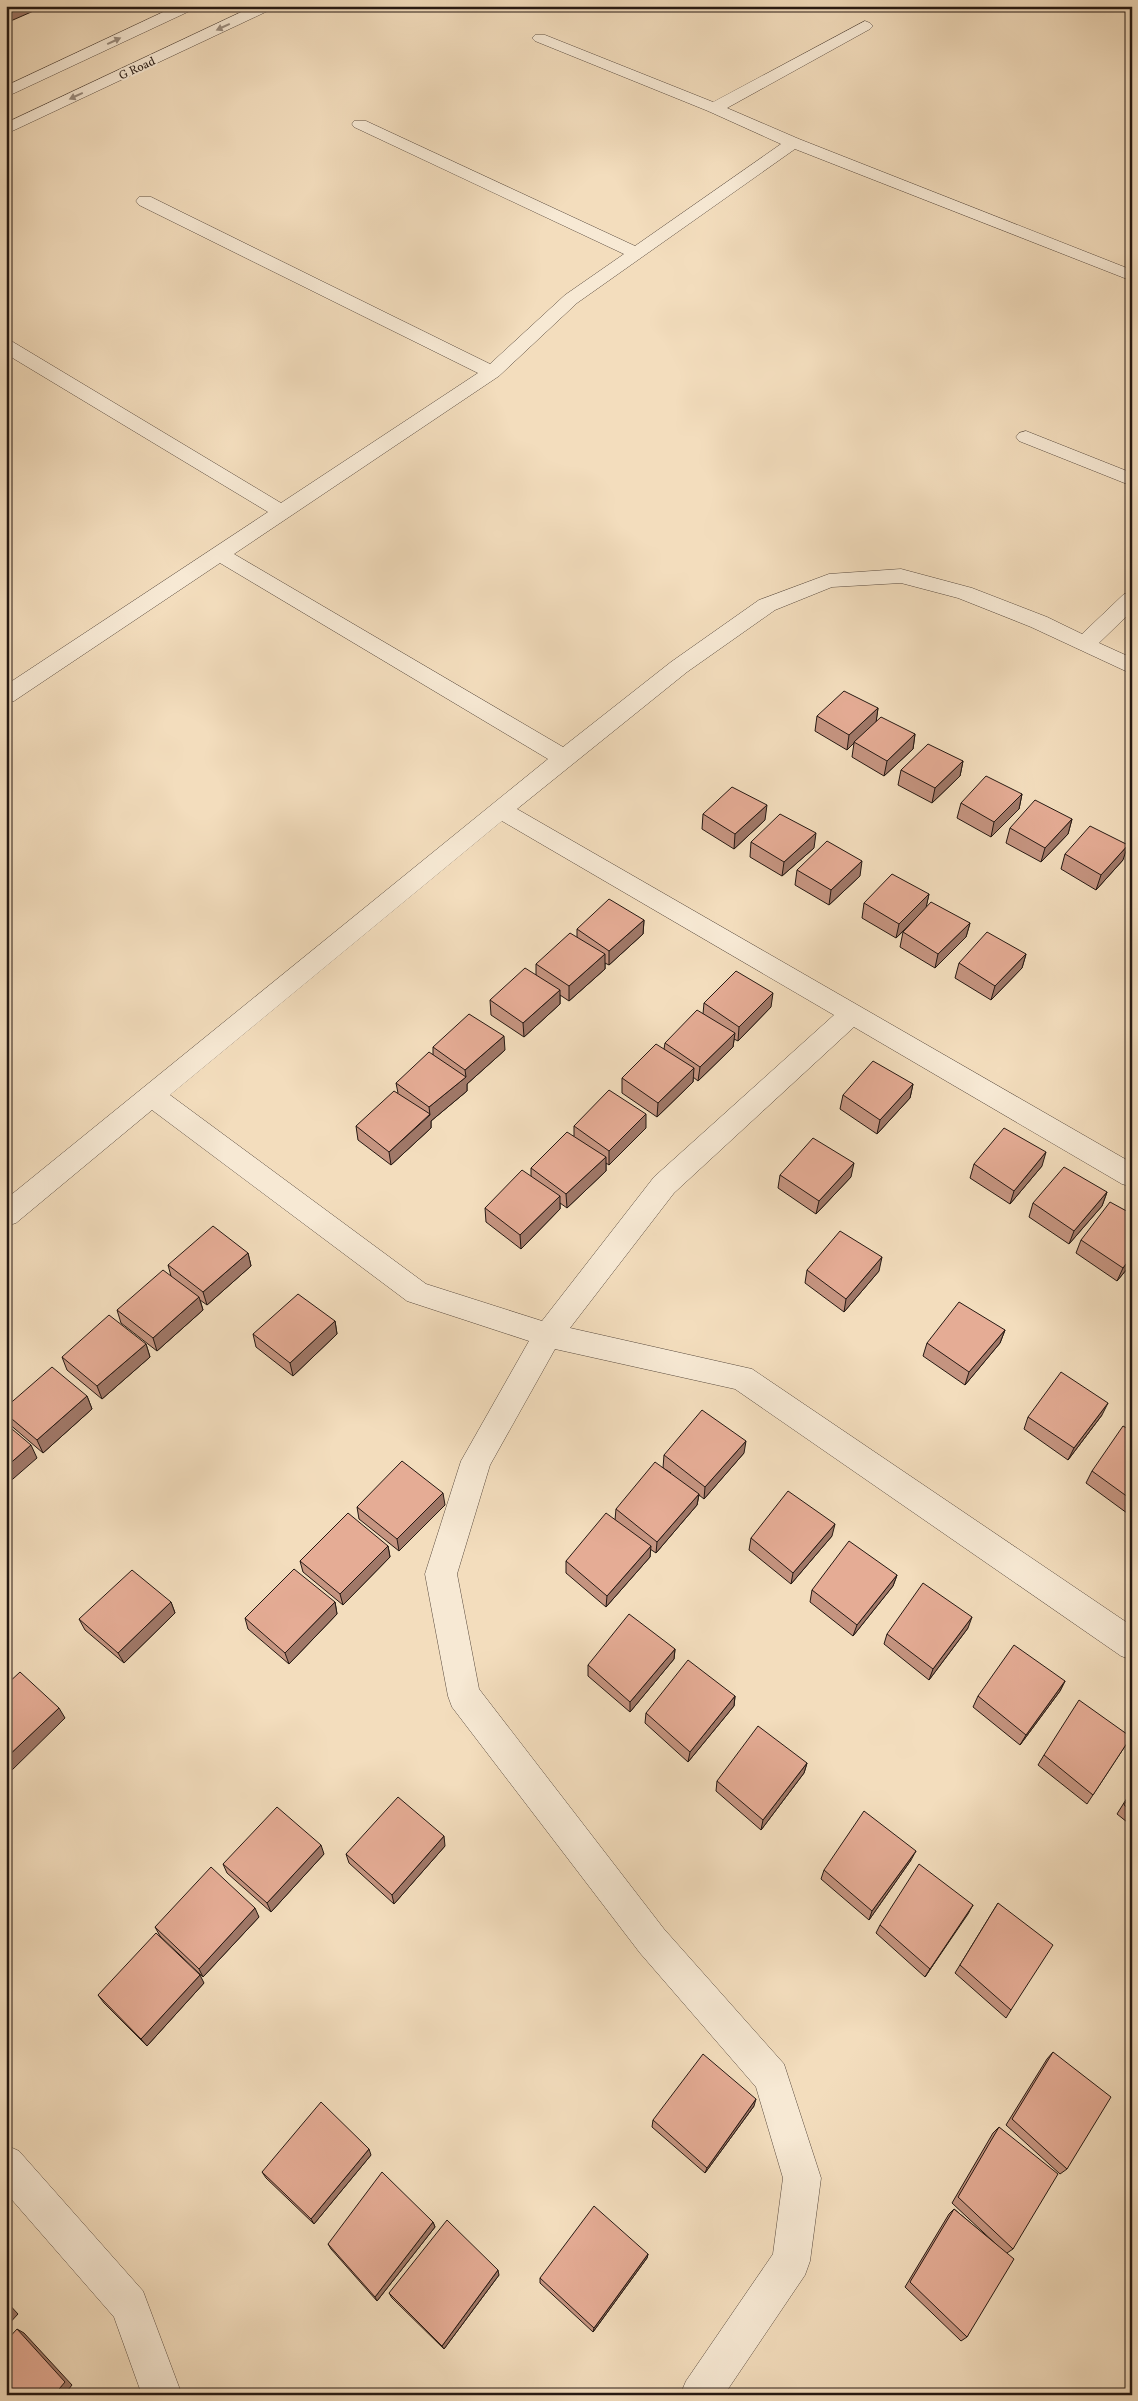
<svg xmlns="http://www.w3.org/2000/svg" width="1138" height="2401" font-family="Vollkorn,serif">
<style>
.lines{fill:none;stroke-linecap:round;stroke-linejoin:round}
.minor-casing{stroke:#594a3e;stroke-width:1}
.minor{fill:#f7e9d4;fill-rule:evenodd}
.wall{fill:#c59480;stroke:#261913}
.shaded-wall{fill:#a07868;stroke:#261913}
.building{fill:#e5ac95;stroke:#261913}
.oneway{fill:#998b7d}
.labels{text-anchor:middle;stroke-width:4;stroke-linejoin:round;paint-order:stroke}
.far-street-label{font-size:12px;fill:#261913;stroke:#f7e9d4}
</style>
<rect width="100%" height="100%" fill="#f3ddbd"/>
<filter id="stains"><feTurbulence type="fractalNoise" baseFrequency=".004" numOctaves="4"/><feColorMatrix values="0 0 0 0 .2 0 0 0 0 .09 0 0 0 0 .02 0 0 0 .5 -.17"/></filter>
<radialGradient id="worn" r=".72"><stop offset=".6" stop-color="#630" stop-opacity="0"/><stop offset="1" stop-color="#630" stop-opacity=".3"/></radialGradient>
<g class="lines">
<g class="minor-casing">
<g id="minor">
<polygon points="176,6 196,6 194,9 6,97 6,86"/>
<polygon points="254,6 274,6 272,9 6,134 6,123"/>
<path d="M865,21L870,23L873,26L870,29L727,108L799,139L1132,270V281L795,149L577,303L499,376L234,554L563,747L671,662L759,600L829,574L901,569L972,588L1047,617L1082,634L1124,594L1132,592V611L1099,643L1132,658V674L1031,627L958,598L901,583L832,587L775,610L687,672L517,809L1132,1163V1187L1122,1184L854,1027L674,1193L570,1328L752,1369L1132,1626V1660L1121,1656L735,1389L555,1349L490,1465L457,1574L479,1689L664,1929L784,2064L821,2178L810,2261L805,2275L724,2395H680L686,2381L773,2254L783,2178L756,2087L640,1953L452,1707L448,1696L425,1574L461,1461L529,1341L407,1301L152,1110L16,1223L6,1226V1199L548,759L220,563L14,701L6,703V685L268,512L6,354V340L13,342L281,503L478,373L139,205L136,201L139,197H151L490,364L565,295L624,254L354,127L352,124L354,121H366L635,246L781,144L708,111L535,41L532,38L535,35H545L713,102ZM502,821L834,1015L654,1177L542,1321L426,1284L170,1095Z"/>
<polygon points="1026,431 1132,473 1132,486 1019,441 1016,437 1019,433"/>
<polygon points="6,2145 19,2151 143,2291 182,2395 142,2395 114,2317 6,2193"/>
</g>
</g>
<use href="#minor" class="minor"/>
</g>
<g class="wall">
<polygon points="878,708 876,722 915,734 913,749 884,776 852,757 854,743 847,750 815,731 817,716"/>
<polygon points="963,761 960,776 932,803 898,785 901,770"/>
<polygon points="1022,794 1019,809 991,837 957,818 961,803"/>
<polygon points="703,814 765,820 734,849 702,829"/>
<polygon points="1072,819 1068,834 1041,862 1006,843 1010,828"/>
<polygon points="751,842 814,848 782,876 750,857"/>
<polygon points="1065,854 1123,860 1096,890 1061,869"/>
<polygon points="797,870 860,876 829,905 795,885"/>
<polygon points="929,894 926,907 970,923 966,937 935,968 900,947 903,932 917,918 896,938 862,918 864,903"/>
<polygon points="644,920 643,934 609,965 605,963 605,969 569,1001 560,995 560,1004 524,1037 491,1015 490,1000 536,976 536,964 577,938 577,929"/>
<polygon points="1026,954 1022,968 991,1000 955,978 959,963"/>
<polygon points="704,1003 771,1007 738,1041 734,1039 733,1047 698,1081 693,1077 693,1082 657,1117 622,1093 622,1078 664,1049 665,1043 703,1014"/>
<polygon points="433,1047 505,1050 467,1084 467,1091 431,1121 431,1128 391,1165 358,1140 356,1126 398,1093 396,1083 433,1055"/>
<polygon points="913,1084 910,1098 877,1134 840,1109 843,1095"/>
<polygon points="574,1126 646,1128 609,1165 606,1163 606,1171 567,1208 560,1203 560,1209 521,1249 486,1222 485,1208 531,1177 531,1168 574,1136"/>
<polygon points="974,1164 1042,1166 1010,1204 970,1178"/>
<polygon points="780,1175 851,1177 816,1214 778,1188"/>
<polygon points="1107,1192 1102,1206 1069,1244 1029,1217 1033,1203"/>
<polygon points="1132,1214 1132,1263 1117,1281 1076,1253 1081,1240"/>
<polygon points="248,1253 251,1266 207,1305 200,1300 203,1310 157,1351 121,1323 117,1310 171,1276 168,1265"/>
<polygon points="807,1270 879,1271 844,1312 805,1283"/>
<polygon points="335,1321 337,1334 293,1376 256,1347 253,1334"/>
<polygon points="1005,1330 1000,1343 965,1385 923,1356 927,1343"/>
<polygon points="146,1344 150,1357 102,1399 67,1370 62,1357"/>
<polygon points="87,1396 92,1409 43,1453 8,1423 6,1419 6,1414"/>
<polygon points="1102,1415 1068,1460 1024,1429 1028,1417"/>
<polygon points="1132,1431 1132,1516 1131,1516 1086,1483 1092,1471"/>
<polygon points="744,1453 704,1499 699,1495 697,1505 656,1553 650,1549 650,1557 606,1607 566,1573 566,1561 615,1520 616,1509 671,1473 663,1468 664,1455"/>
<polygon points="445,1505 399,1551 359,1519 357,1507"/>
<polygon points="832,1536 791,1584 749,1550 751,1538"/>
<polygon points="388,1546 390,1557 343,1605 303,1572 300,1561"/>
<polygon points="897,1575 893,1586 853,1636 810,1602 812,1590"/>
<polygon points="171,1602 175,1613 124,1663 85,1630 79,1619"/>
<polygon points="335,1602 337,1614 289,1664 248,1629 245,1618"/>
<polygon points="968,1628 929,1680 884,1644 887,1634"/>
<polygon points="675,1649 674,1659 630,1712 588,1676 588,1665"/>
<polygon points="1065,1681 1060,1691 1020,1745 973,1707 978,1696"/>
<polygon points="735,1696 734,1706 688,1762 645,1723 646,1713"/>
<polygon points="1131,1737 1087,1804 1038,1765 1044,1755"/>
<polygon points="807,1763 804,1773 761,1830 716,1791 717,1781"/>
<polygon points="1132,1790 1132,1826 1117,1814"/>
<polygon points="445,1846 394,1904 349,1863 346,1854"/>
<polygon points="324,1854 271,1912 227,1873 223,1864"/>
<polygon points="911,1860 869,1920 821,1879 824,1870"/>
<polygon points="998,1903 1011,2010 1006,2018 955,1973"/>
<polygon points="973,1905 925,1977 876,1933 880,1925"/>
<polygon points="259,1917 203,1977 160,1936 155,1927"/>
<polygon points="204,1983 147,2046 104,2003 98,1995"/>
<polygon points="1053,2052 1067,2169 1060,2174 1006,2125 1047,2059"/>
<polygon points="754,2106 705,2173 652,2127 653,2120"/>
<polygon points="999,2127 1013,2249 1007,2253 967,2337 961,2341 905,2287 949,2214 954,2209 999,2247 952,2203 993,2133"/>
<polygon points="371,2155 314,2224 266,2178 262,2172"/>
<polygon points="433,2222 435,2227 377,2301 331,2249 328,2244"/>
<polygon points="648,2254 647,2258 593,2332 540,2283 540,2278"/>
<polygon points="499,2275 444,2349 392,2298 389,2293"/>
</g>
<g class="shaded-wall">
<polygon points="6,6 45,6 6,23"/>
<polygon points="878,708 876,723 854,742 854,743 847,750 849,735"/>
<polygon points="915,734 913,749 884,776 887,761"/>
<polygon points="963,761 960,776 932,803 935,788"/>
<polygon points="1022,794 1019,809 991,837 994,822"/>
<polygon points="767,805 765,820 734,849 735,834"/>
<polygon points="1072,819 1068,834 1041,862 1045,848"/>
<polygon points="816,833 814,848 782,876 784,862"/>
<polygon points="1128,845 1123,860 1096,890 1101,875"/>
<polygon points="862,861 860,876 829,905 831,890"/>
<polygon points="929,894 926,908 896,938 899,924"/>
<polygon points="644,920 643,934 609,965 609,951"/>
<polygon points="970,923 966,937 935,968 938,954"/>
<polygon points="605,954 605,969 569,1001 569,986"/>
<polygon points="1026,954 1022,968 991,1000 995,986"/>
<polygon points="560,990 560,1004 524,1037 523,1023"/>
<polygon points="773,993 771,1007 738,1041 739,1027"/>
<polygon points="735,1033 733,1047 698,1081 700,1067"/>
<polygon points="504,1036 505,1050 467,1084 467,1091 431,1121 431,1128 391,1165 389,1152 430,1115 429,1107 466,1077 465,1070"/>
<polygon points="694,1068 693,1082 657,1117 658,1103"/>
<polygon points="913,1084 910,1098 877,1134 880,1120"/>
<polygon points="646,1114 646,1128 609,1165 609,1151"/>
<polygon points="1046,1152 1042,1166 1010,1204 1014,1191"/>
<polygon points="606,1157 606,1171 567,1208 566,1194"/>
<polygon points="854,1163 851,1177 816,1214 819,1201"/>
<polygon points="1107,1192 1102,1206 1069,1244 1074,1231"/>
<polygon points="560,1196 560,1209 521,1249 520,1235"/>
<polygon points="248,1253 251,1266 207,1305 203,1292"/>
<polygon points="1132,1256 1132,1263 1117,1281 1123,1268"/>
<polygon points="882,1257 879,1271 844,1312 846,1299"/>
<polygon points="199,1297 203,1310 157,1351 153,1338"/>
<polygon points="335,1321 337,1334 293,1376 290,1363"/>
<polygon points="1005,1330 1000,1343 965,1385 969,1372"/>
<polygon points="146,1344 150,1357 102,1399 97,1386"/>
<polygon points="87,1396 92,1409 43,1453 37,1440"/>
<polygon points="1108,1403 1102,1415 1068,1460 1074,1448"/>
<polygon points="746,1441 744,1453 704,1499 705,1487"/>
<polygon points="31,1445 37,1458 6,1485 6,1467"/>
<polygon points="443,1493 445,1505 399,1551 397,1539"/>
<polygon points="699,1494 697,1505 656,1553 657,1542"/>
<polygon points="835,1524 832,1536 791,1584 793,1573"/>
<polygon points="388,1546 390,1557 343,1605 340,1594"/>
<polygon points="651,1546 650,1557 606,1607 607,1596"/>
<polygon points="897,1575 893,1586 853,1636 857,1625"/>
<polygon points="171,1602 175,1613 124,1663 118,1653"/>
<polygon points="335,1602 337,1614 289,1664 285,1653"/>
<polygon points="972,1617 968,1628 929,1680 933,1669"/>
<polygon points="675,1649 674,1659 630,1712 630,1702"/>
<polygon points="1065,1681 1060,1691 1020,1745 1026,1735"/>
<polygon points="735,1696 734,1706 688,1762 690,1752"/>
<polygon points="59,1708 65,1718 10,1772 6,1767 6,1758"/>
<polygon points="807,1763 804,1773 761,1830 763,1820"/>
<polygon points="444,1836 445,1846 394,1904 392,1895"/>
<polygon points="321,1845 324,1854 271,1912 267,1903"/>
<polygon points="916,1851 911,1860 869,1920 872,1911"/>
<polygon points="973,1905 968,1914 925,1977 930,1969"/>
<polygon points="255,1908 259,1917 203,1977 199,1969"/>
<polygon points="200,1975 204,1983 147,2046 141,2039"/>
<polygon points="756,2099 754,2106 705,2173 707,2168"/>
<polygon points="369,2149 371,2155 314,2224 311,2219"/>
<polygon points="433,2222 435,2227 377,2301 375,2297"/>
<polygon points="648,2254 647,2258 593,2332 594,2328"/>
<polygon points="498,2270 499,2275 444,2349 442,2346"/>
<polygon points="6,2301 18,2314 6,2327"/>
<polygon points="17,2329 24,2333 72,2385 64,2395 54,2395"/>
</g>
<g class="building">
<polygon points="844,691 878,708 849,735 817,716"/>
<polygon points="881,717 915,734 887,761 854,742"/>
<polygon points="928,744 963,761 935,788 901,770"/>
<polygon points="986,776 1022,794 994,822 961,803"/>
<polygon points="732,787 767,805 735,834 703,814"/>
<polygon points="1035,800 1072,819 1045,848 1010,828"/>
<polygon points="780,814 816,833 784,862 751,842"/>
<polygon points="1090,826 1128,845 1101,875 1065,854"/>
<polygon points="827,841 862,861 831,890 797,870"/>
<polygon points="892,874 929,894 899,924 864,903"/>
<polygon points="609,899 644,920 609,951 577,929"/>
<polygon points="931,902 970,923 938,954 903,932"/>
<polygon points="987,932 1026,954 995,986 959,963"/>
<polygon points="570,933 605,954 569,986 536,964"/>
<polygon points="525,968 560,990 523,1023 490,1000"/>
<polygon points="736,971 773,993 739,1027 704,1003"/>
<polygon points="697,1010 735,1033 700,1067 665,1043"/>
<polygon points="469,1014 504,1036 465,1070 433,1047"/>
<polygon points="656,1044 694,1068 658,1103 622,1078"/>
<polygon points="429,1052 466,1077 429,1107 396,1083"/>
<polygon points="873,1061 913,1084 880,1120 843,1095"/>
<polygon points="609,1090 646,1114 609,1151 574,1126"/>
<polygon points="394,1091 430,1114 389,1152 356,1126"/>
<polygon points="1004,1128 1046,1152 1014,1191 974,1164"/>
<polygon points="567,1132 606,1157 566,1194 531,1168"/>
<polygon points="813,1138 854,1163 819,1201 780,1175"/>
<polygon points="1064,1167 1107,1192 1074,1231 1033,1203"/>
<polygon points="522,1170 560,1196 520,1235 485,1208"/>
<polygon points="1110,1202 1132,1214 1132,1256 1123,1268 1081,1240"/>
<polygon points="213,1226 248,1253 203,1292 168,1265"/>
<polygon points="840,1231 882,1257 846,1299 807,1270"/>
<polygon points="163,1270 199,1297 153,1338 117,1310"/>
<polygon points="298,1294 335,1321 290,1363 253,1334"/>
<polygon points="959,1302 1005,1330 969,1372 927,1343"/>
<polygon points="109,1315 146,1344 97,1386 62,1357"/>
<polygon points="52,1367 87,1396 37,1440 6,1414 6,1407"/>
<polygon points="1061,1372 1108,1403 1074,1448 1028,1417"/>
<polygon points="702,1410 746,1441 705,1487 664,1455"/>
<polygon points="6,1424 31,1445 6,1467"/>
<polygon points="1123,1426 1132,1431 1132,1500 1092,1471"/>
<polygon points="402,1461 443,1493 397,1539 357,1507"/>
<polygon points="655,1462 699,1494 657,1542 616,1509"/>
<polygon points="788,1491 835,1524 793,1573 751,1538"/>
<polygon points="348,1513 388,1546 340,1594 300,1561"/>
<polygon points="606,1513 651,1546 607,1596 566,1561"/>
<polygon points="849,1541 897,1575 857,1625 812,1590"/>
<polygon points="294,1569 335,1602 285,1653 245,1618"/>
<polygon points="132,1570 171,1602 118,1653 79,1619"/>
<polygon points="923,1583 972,1617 933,1669 887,1634"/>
<polygon points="629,1614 675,1649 630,1702 588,1665"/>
<polygon points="1014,1645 1065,1681 1026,1735 978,1696"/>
<polygon points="688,1660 735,1696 690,1752 646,1713"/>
<polygon points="20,1672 59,1708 6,1758 6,1685"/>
<polygon points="1079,1700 1131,1737 1093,1795 1044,1755"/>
<polygon points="758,1726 807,1763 763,1820 717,1781"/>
<polygon points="1132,1791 1132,1811 1124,1805"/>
<polygon points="398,1797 444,1836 392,1895 346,1854"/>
<polygon points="277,1807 321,1845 267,1903 223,1864"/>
<polygon points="864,1811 916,1851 872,1911 824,1870"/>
<polygon points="919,1864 973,1905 930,1969 880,1925"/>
<polygon points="211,1867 255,1908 199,1969 155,1927"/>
<polygon points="998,1903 1053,1945 1011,2010 960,1965"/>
<polygon points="156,1933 200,1975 141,2039 98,1995"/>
<polygon points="1053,2052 1111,2097 1067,2169 1012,2119"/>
<polygon points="703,2054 756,2099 707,2168 653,2120"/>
<polygon points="321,2102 369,2149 311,2219 262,2172"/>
<polygon points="999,2127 1058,2174 1013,2249 958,2197"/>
<polygon points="382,2172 433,2222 375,2297 328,2244"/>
<polygon points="594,2206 648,2254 594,2328 540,2278"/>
<polygon points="954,2209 1014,2259 967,2337 910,2282"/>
<polygon points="447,2220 498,2270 442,2346 389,2293"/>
<polygon points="6,2306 10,2310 6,2314"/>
<polygon points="17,2329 65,2382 54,2395 6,2395 6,2341"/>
</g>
<defs><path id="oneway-solid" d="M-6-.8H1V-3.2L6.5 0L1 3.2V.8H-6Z" transform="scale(1.25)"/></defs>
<g class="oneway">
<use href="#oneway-solid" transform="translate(223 27) rotate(155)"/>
<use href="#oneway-solid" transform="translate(114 41) rotate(-25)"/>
<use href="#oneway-solid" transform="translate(76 96) rotate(155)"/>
</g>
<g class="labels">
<g class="far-street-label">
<text transform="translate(137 68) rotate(-25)" y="4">G Road</text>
</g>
</g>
<rect width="1138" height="2401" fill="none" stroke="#f3ddbd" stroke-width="25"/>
<rect x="8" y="8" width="1123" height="2386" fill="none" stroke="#261913" stroke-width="2.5"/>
<rect x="12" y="12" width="1113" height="2376" fill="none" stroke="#261913"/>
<rect width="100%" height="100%" filter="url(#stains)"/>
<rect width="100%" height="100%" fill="url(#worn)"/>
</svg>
